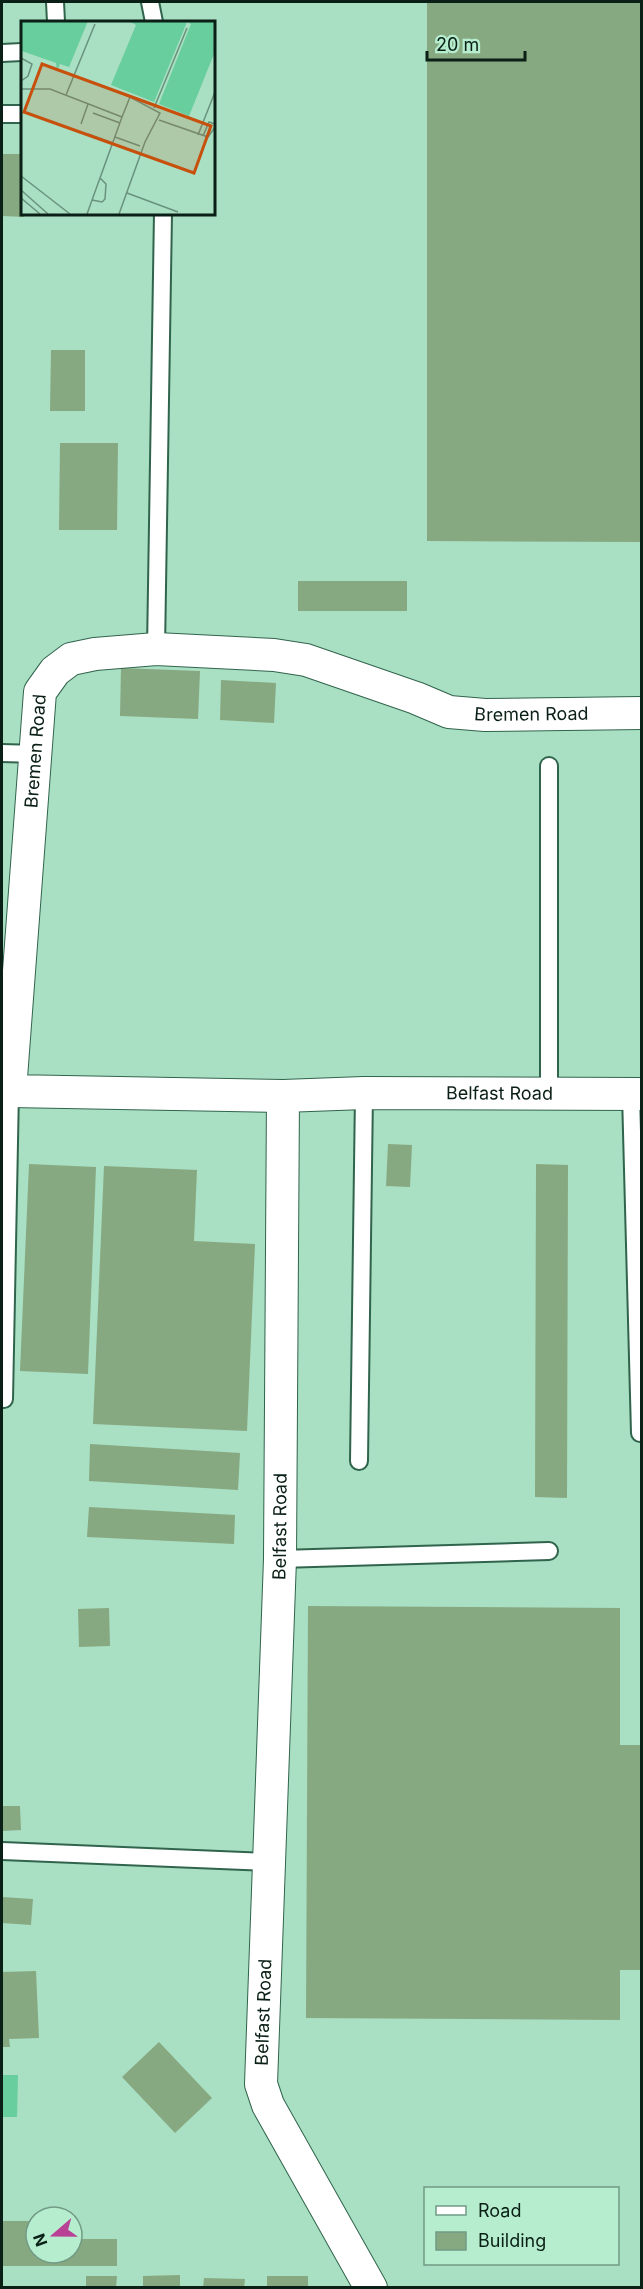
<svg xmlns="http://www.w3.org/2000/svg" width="643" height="2289" font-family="Inter,sans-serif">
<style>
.water{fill:#68ce9e}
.building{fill:#87a981}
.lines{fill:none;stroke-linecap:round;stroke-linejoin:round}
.lane-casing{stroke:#31644c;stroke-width:20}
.street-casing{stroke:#31644c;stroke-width:34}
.lane{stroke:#fff;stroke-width:16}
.street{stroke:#fff;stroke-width:32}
.labels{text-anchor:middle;stroke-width:4.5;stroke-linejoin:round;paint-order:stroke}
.street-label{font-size:18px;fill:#0a1f15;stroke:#b6edcf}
.inset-road{fill:none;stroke:#69927d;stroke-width:1.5}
.view{fill:#c7500d;fill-opacity:0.15;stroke:#c7500d;stroke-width:3}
.inset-edge{fill:none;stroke:#0a1f15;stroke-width:3}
</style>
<rect width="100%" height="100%" fill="#a9dfc2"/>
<polygon class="water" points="2,2075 18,2075 17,2117 2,2117"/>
<g class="building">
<polygon points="427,2 642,2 642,542 427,541"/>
<polygon points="2,154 22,154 24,217 2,216"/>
<polygon points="51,350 85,350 85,411 50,411"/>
<polygon points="60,443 118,443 117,530 59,530"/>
<rect x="298" y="581" width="109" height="30"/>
<polygon points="121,668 200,671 198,719 120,716"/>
<polygon points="221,680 276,683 274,723 220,720"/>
<polygon points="388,1144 412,1145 410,1187 386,1186"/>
<polygon points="29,1164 96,1167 88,1374 20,1371"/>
<polygon points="536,1164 568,1165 567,1498 535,1497"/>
<polygon points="104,1166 197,1170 194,1241 255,1244 247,1431 93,1424"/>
<polygon points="90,1444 240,1453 238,1490 89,1481"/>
<polygon points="89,1507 235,1515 234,1544 87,1537"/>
<polygon points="308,1606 620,1608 620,1745 642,1745 642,1970 620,1970 620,2020 306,2018"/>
<polygon points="109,1608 110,1646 79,1647 78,1609"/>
<polygon points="2,1806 20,1806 21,1830 2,1831"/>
<polygon points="2,1897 33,1899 31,1925 2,1923"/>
<polygon points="36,1971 39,2038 9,2039 10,2047 2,2047 2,1972"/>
<polygon points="159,2042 212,2098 175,2133 122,2077"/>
<polygon points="2,2221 35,2221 36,2253 72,2253 72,2239 117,2239 117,2266 2,2266"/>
<polygon points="180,2275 180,2288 143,2288 143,2276"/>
<polygon points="86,2276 117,2276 116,2288 86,2288"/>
<rect x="267" y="2276" width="41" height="12"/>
<polygon points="204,2278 245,2279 244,2288 203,2288"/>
</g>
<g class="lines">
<g class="lane-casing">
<g id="lane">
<polyline points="55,2 56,22"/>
<polyline points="150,2 154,22"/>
<polyline points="2,53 22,52"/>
<polyline points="2,114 22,114"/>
<polyline points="156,649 163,213"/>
<polyline points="2,753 36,754"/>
<polyline points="549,1094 549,766"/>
<polyline points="631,1094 640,1433"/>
<polyline points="4,1399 10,1091"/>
<polyline points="359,1461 364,1093"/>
<polyline points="280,1559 549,1551"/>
<polyline points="2,1851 269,1862"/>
</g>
</g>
<g class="street-casing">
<g id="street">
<path id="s1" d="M283,1096L10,1091L40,692L55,671L71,659L95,654L156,649L274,655L306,660L416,698L449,712L485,715L642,713"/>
<path id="s2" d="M371,2288L268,2105L261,2084L280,1559L283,1096L364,1093L642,1094"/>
</g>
</g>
<use href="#lane" class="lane"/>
<use href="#street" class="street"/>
</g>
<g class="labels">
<g class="street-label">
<text dy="6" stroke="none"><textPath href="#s1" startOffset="1190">Bremen Road</textPath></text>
<text dy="6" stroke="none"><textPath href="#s1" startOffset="614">Bremen Road</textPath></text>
<text dy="6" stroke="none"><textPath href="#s2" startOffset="1437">Belfast Road</textPath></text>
<text dy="6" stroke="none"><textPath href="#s2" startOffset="790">Belfast Road</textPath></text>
<text dy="6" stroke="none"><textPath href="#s2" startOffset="304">Belfast Road</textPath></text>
</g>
</g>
<g transform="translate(21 21)">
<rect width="194" height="194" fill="#a9dfc2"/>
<path d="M0,0H67L48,46L39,43L36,50L35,42L1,30ZM107,0H193V33L168,95L138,83L170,3L166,1L133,81L90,64L115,4Z" fill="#68ce9e"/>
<path class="inset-road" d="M0,37L11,43L7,55L0,60M86,67L109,76M0,68H29L101,96L66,193M45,74L74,3M133,87L166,7M72,92L99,102M138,99L187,116L194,106M60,103L67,83M67,113L92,122M177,114L194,71M182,115L188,101L194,103M94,116L119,125M0,155L49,193M0,169L27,193M106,172L157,191M0,177L19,193M71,179L81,181L84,178L85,163L79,157M98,193L124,121L139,92L109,76L101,96"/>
<path class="view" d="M21,43L190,105L173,152L3,91Z"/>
<rect width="194" height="194" class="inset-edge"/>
</g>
<rect width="643" height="2289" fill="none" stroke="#0a1f15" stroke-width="6"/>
<rect x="424" y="2187" width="195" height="78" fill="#b6edcf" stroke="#719b85" stroke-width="1.5"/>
<rect x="436" y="2206" width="30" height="9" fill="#ffffff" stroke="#719b85" stroke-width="1.5"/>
<text x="478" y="2217" font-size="18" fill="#0a1f15">Road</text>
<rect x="436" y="2232" width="30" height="18" fill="#87a981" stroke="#719b85" stroke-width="1.5"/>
<text x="478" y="2247" font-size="18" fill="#0a1f15">Building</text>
<g transform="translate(54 2235) rotate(250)"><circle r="28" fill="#b6edcf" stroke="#719b85" stroke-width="1.5"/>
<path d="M0-4.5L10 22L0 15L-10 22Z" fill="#b84095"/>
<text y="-9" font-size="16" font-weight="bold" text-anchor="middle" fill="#0a1f15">N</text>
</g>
<path d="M427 51v9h98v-9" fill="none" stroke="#0a1f15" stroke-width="3"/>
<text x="436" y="51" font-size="18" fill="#0a1f15" stroke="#b6edcf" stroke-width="4.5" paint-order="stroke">20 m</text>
</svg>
